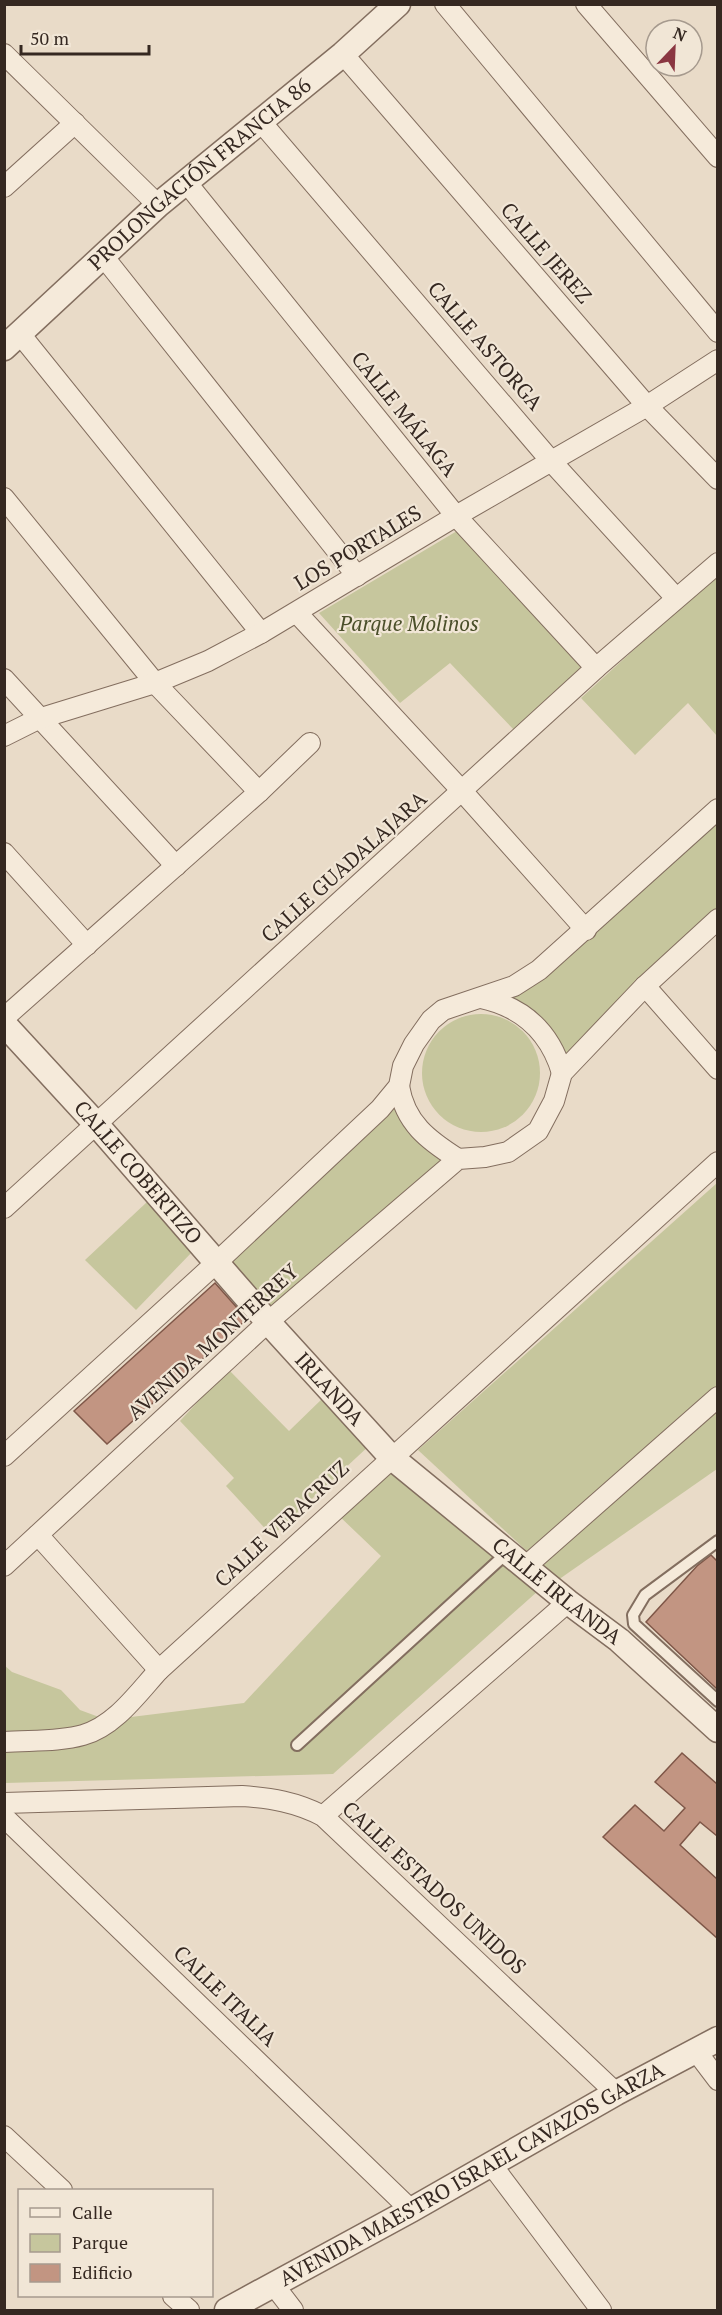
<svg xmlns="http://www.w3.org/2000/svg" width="722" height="2315" font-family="'PT Serif',serif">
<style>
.green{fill:#c6c69d}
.building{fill:#c29582;stroke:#7f5748;stroke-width:1.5}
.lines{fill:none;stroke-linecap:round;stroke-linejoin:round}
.service-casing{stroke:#836e5f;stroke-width:14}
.minor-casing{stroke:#836e5f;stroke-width:22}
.tertiary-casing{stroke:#836e5f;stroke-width:27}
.service{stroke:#f5eada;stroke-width:10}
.minor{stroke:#f5eada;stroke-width:20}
.tertiary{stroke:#f5eada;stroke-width:24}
.labels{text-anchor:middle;stroke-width:4.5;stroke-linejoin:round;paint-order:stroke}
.street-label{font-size:21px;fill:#352821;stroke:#f1e6d6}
.park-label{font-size:21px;font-style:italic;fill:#4a4f2a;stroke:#f1e6d6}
</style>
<rect width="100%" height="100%" fill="#e9dbc8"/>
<g class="green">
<polygon points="457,531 521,602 585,668 516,732 450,663 400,703 319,613"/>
<polygon points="717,574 717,736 688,703 635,755 581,698"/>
<polygon points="717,806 717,926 562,1073 555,1053 499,1002"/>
<circle cx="481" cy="1073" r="59"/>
<polygon points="397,1104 450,1158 269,1314 225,1263"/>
<polygon points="717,1183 717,1469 558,1580 418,1450"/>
<polygon points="147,1202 194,1250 136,1310 85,1260"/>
<polygon points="228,1369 289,1431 324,1397 371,1444 272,1536 226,1486 234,1478 180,1421"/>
<polygon points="389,1461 538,1591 333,1774 5,1783 4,1665 12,1672 61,1690 80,1710 107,1720 244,1703 381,1556 336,1513"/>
</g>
<g class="building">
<polygon points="215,1283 247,1319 107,1444 74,1411"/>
<polygon points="711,1555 717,1561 717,1689 646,1622 697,1566"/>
<polygon points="682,1753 717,1784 717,1836 700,1822 680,1845 717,1879 717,1938 603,1837 635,1805 664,1831 685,1808 655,1782"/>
</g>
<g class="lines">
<g class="service-casing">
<g id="service">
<polyline points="718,1541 645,1595 633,1615 634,1624 718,1701"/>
<polyline points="297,1745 508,1552"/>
</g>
</g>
<g class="minor-casing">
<g id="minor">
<polyline points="445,4 718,332"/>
<polyline points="586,4 718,157"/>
<polyline points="4,54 158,205"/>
<polyline points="343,54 647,406 718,479"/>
<polyline points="261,122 551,461 676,598"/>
<polyline points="186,182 456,516 596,668"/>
<polyline points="4,187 75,123"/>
<polyline points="103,256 357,576"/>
<polyline points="20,334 261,633"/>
<polyline points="4,498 155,683 259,792"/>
<polyline points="297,613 462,791 586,930"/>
<polyline points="4,679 176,866"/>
<polyline points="4,736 38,719 155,683 208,661 261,633 456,516 647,406 718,360"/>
<polyline points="4,853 87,945"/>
<polyline points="645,986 718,1069"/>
<path d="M481,998C523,1007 550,1032 562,1073"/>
<polyline points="4,1018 259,792 310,743"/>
<path d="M399,1086C405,1123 428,1140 458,1159"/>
<polyline points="4,1208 596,668 718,563"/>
<polyline points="4,1456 216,1263 380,1109 399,1086 403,1066 414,1044 431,1020 443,1010 514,986 539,970 718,809"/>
<polyline points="38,1535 159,1670"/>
<polyline points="4,1566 268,1322 458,1159 485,1157 508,1152 538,1131 554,1101 562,1073 645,986 718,919"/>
<polyline points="525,1567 718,1397"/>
<path d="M4,1742C30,1740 59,1742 83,1735C115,1726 138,1693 159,1670L718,1162"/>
<path d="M4,1803L242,1796C271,1798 296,1802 323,1816L616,2093"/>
<polyline points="323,1816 568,1602"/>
<polyline points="4,1817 411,2210"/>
<polyline points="696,2051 718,2080"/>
<polyline points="4,2136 62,2190"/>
<polyline points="491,2164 601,2310"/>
<polyline points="273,2284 293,2310"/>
<polyline points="173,2296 189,2310"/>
</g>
</g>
<g class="tertiary-casing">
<g id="tertiary">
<path id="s1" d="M4,348L158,205L343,54L398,4"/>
<path id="s2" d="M4,1024L97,1125L268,1322L391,1457L568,1602L619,1640L718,1730"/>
<path id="s3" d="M227,2310L411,2210L616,2093L718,2039"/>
</g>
</g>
<use href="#service" class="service"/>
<use href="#minor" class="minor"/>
<use href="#tertiary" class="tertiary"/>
</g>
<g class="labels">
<g class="street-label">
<text dy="7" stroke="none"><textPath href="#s1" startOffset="262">PROLONGACIÓN FRANCIA 86</textPath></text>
<text transform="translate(546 253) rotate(49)" y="7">CALLE JEREZ</text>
<text transform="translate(485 346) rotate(49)" y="7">CALLE ASTORGA</text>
<text transform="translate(404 414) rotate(51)" y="7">CALLE MÁLAGA</text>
<text transform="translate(358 548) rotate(-31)" y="7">LOS PORTALES</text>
<text transform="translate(344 867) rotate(-42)" y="7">CALLE GUADALAJARA</text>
<text dy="7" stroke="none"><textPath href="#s2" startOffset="200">CALLE COBERTIZO</textPath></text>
<text transform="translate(213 1342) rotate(-42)" y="7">AVENIDA MONTERREY</text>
<text dy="7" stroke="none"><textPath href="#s2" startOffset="489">IRLANDA</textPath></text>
<text transform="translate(282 1524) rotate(-43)" y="7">CALLE VERACRUZ</text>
<text dy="7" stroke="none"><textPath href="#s2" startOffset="794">CALLE IRLANDA</textPath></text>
<text transform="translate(434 1888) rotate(43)" y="7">CALLE ESTADOS UNIDOS</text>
<text transform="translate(225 1996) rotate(44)" y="7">CALLE ITALIA</text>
<text dy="7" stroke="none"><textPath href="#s3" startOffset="280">AVENIDA MAESTRO ISRAEL CAVAZOS GARZA</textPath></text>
</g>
<g class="park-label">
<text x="409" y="631">Parque Molinos</text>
</g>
</g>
<rect width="722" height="2315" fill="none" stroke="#352821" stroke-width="12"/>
<rect x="18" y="2189" width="195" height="108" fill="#f1e6d6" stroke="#a69a8e" stroke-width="1.5"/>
<rect x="30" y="2208" width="30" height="9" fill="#f5eada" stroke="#a69a8e" stroke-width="1.5"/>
<text x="72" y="2219" font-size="18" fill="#352821">Calle</text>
<rect x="30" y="2234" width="30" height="18" fill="#c6c69d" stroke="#a69a8e" stroke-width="1.5"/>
<text x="72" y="2249" font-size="18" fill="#352821">Parque</text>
<rect x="30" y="2264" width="30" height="18" fill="#c29582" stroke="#a69a8e" stroke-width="1.5"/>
<text x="72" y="2279" font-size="18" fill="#352821">Edificio</text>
<g transform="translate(674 48) rotate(23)"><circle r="28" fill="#f1e6d6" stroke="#a69a8e" stroke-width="1.5"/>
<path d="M0-4.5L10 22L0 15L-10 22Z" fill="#8a3641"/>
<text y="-9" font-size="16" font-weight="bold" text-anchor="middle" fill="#352821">N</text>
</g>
<path d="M21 45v9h128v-9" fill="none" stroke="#352821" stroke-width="3"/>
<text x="30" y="45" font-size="18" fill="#352821" stroke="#f1e6d6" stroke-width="4.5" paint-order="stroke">50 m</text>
</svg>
